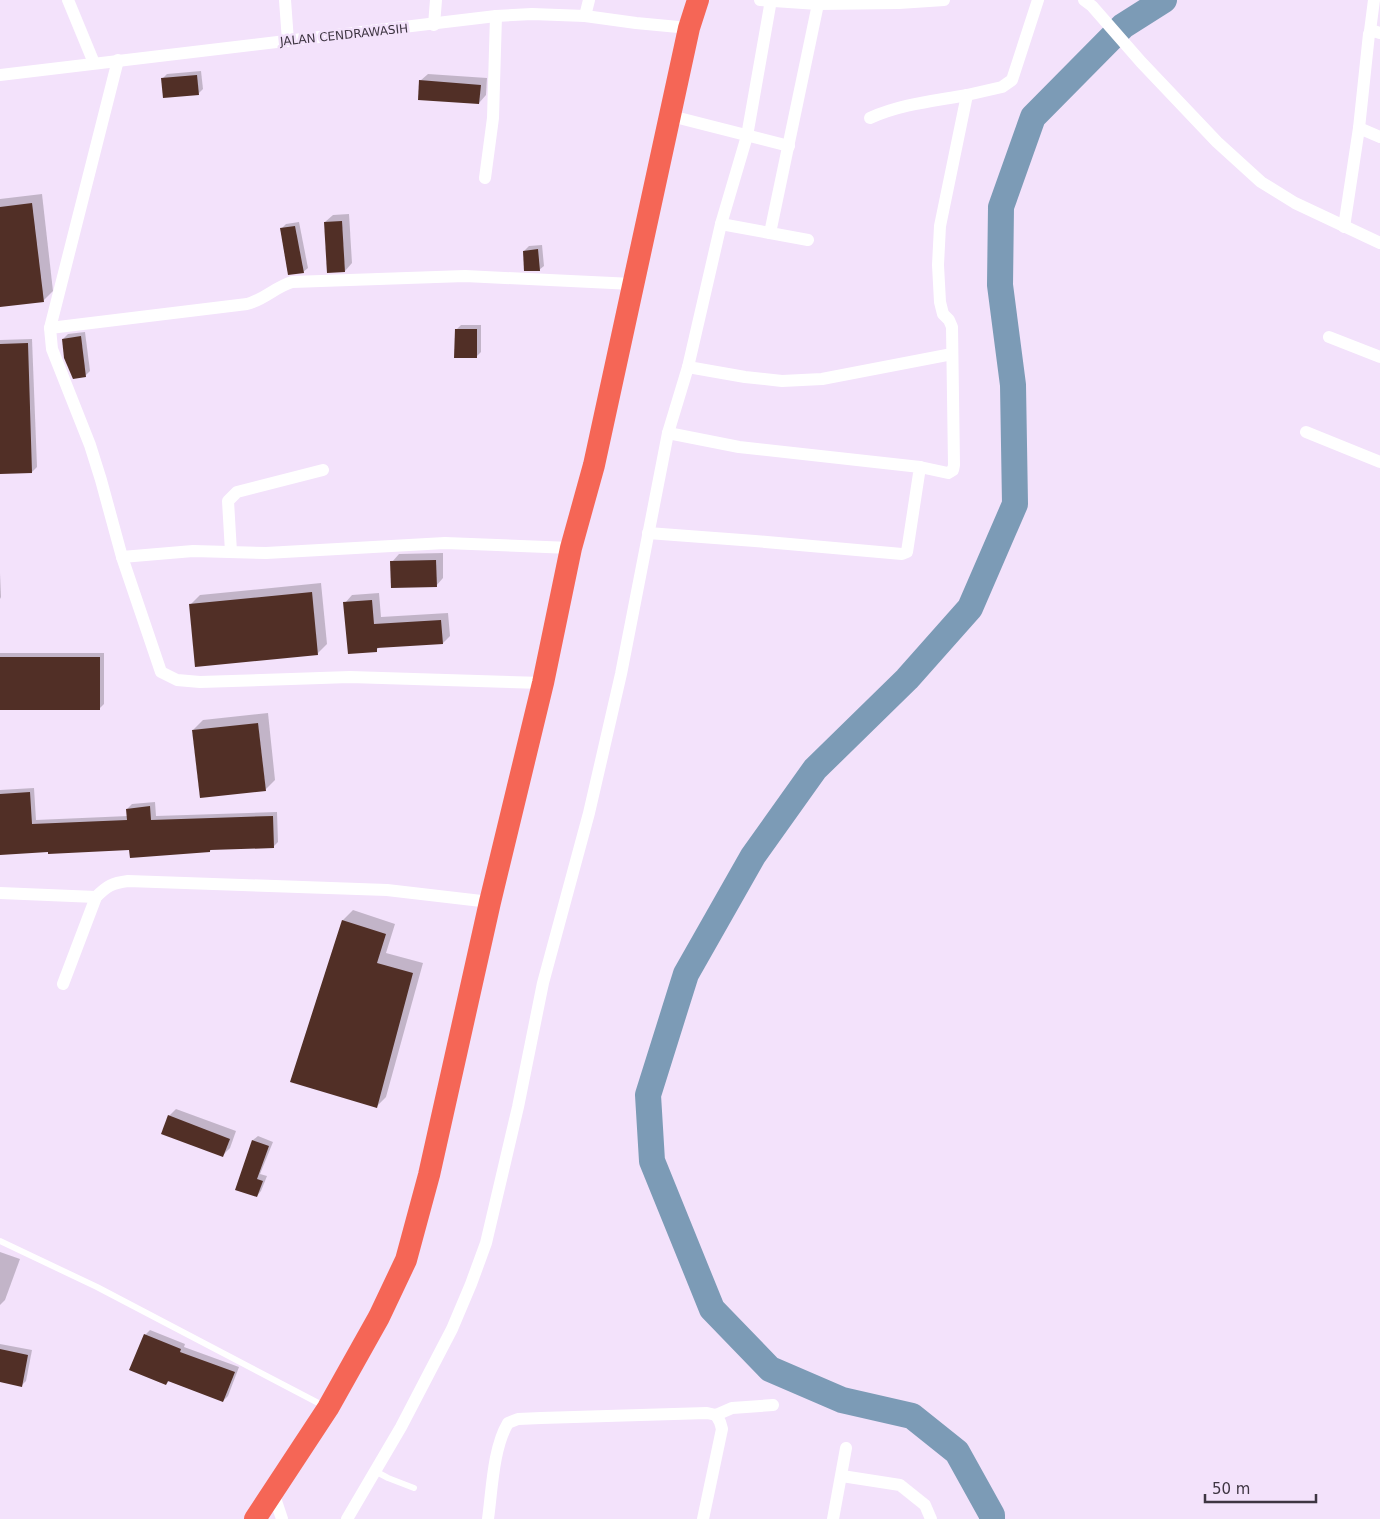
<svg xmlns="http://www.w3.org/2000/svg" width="1380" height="1519" font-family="'DejaVu Sans',sans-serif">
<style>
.shadow{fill:#0003}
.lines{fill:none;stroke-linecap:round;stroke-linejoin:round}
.river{stroke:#7c9bb6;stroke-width:26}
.building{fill:#512f26}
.lane{stroke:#fff;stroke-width:6}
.street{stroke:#fff;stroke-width:12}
.highway{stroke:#f56656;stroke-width:22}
.labels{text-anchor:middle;stroke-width:5;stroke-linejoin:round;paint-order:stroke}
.street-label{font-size:12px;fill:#3e3542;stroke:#f3e2fb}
</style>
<rect width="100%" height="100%" fill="#f3e2fb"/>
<g class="shadow">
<polygon points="201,71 203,89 198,94 163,78 167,74"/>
<polygon points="428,74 487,78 486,95 479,103 420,81"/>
<polygon points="42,194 53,291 43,301 0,306 0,199"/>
<polygon points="349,214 352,263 345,271 325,222 333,215"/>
<polygon points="299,222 308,268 303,272 281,229 286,224"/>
<polygon points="542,245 544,266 539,270 524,251 529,246"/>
<polygon points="461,325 481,325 481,352 476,357 456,330"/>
<polygon points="85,332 90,371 85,376 63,339 68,334"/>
<polygon points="32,339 37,467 32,472 0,473 0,340"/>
<polygon points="443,553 443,578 436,586 392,562 399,554"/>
<polygon points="0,573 1,597 0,599"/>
<polygon points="321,583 327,644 317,654 190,605 200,595"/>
<polygon points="379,593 381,617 448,613 450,636 443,643 380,647 376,650 345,603 352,595"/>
<polygon points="0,653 104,653 104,704 99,709 0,708"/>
<polygon points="268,713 275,780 265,790 193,730 203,720"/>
<polygon points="34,788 36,820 128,816 127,809 132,804 155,802 156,816 277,812 278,842 273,847 212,849 210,851 130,849 49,850 0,853 0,790"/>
<polygon points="353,910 395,924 386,953 423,963 386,1097 376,1107 291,1081 343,920"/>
<polygon points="176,1109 236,1131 230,1148 222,1156 169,1116"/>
<polygon points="258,1136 273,1142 260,1174 267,1176 261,1191 257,1196 253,1140"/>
<polygon points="0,1252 20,1259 5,1300 0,1305"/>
<polygon points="150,1330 185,1344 184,1347 239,1367 228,1396 223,1401 169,1381 166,1384 145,1335"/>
<polygon points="0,1344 32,1350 26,1381 22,1385 0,1381"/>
</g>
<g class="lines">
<polyline class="river" points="992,1519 992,1515 957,1452 912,1416 842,1400 770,1369 712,1309 652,1161 648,1095 686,974 753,856 815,769 907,679 970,608 1015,504 1013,385 1000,285 1001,207 1033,117 1123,26 1164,0"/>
</g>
<g class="building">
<polygon points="197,75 199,95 163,98 161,78"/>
<polygon points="419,80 481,85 479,104 418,100"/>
<polygon points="32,203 44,302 0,307 0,207"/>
<polygon points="342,221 345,272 327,273 324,222"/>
<polygon points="295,226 304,273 288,275 280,228"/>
<polygon points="538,249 540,271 524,271 523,251"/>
<polygon points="455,329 477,329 477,358 454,358"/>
<polygon points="81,336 86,377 73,379 64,358 62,339"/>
<polygon points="28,343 32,473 0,474 0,344"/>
<polygon points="436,560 437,587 391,588 390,561"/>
<polygon points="312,592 318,655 195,667 189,604"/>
<polygon points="372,600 374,624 441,620 443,644 377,648 377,652 348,654 343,602"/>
<rect x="0" y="657" width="100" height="53"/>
<polygon points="258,723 266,791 200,798 192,730"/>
<polygon points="30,792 32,824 127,820 126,809 150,806 151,820 273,816 274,848 210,850 210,852 130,858 129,850 48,854 48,852 0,855 0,794"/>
<polygon points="342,920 386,934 377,963 413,973 377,1108 290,1082"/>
<polygon points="168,1115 230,1139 223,1157 161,1134"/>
<polygon points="252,1140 269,1146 257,1179 263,1181 257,1197 235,1190"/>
<polygon points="144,1334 181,1349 180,1352 235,1372 223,1402 168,1381 166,1385 129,1370"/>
<polygon points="0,1349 28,1355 22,1387 0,1382"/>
</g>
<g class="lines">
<g class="lane">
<polyline points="0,1241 97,1287 324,1406"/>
<polyline points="375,1471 388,1478 414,1488"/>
</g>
<g class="street">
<polyline points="68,0 94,63"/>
<polyline points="285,0 288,41"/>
<polyline points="760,0 818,4 899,3 944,0"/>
<polyline points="1084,0 1092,6 1141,62 1217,142 1261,182 1295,203 1380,243"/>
<polyline points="585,16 589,0"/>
<polyline points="434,25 436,0"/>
<polyline points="1370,31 1374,0"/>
<polyline points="118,60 50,328 52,349 90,445 101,480 122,557 161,672 177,680 200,682 350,677 543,683"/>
<polyline points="0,75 496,16 532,14 585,16 636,23 689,28"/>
<polyline points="671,116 789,146"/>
<path d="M870,118C901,104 934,101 967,95"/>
<polyline points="1359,128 1380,137"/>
<polyline points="485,178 493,118 496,16"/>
<polyline points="721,224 770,233"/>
<polyline points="1344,227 1359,128 1369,34 1371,30 1380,33"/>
<polyline points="808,240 770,233 818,4"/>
<path d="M50,328L247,304C264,300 275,287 292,282L465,276L633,284"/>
<polyline points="1329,337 1380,357"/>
<polyline points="688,367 745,377 782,381 822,379 952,354"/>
<polyline points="1306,432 1380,462"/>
<polyline points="920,467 948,473 953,470 954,465 952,327 949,320 943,314 940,302 938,265 940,226 967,95 1002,87 1012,80 1038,0"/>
<polyline points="648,533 755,541 902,554 907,552 920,467 739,447 668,433"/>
<polyline points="231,552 228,501 237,492 323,470"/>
<polyline points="122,557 193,551 266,553 445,543 571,548"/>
<polyline points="0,893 96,897"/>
<path d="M63,984L96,897C107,886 112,883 128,881L387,890L490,902"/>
<polyline points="842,1476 900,1485 925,1505 931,1519"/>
<polyline points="273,1492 282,1519"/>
<polyline points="347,1519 401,1427 452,1329 471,1284 486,1243 518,1107 543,983 589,813 621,674 668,433 688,367 721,224 747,136 771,0"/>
<path d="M488,1519C492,1490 493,1448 508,1423L518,1419L541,1418L707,1413L716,1415L732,1408L773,1405"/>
<polyline points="703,1519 722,1429 720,1422 716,1415"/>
<polyline points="833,1519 846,1448"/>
</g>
<polyline class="highway" points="255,1519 328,1408 379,1317 406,1260 429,1175 490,902 543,683 571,548 594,465 689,28 698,0"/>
</g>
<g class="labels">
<g class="street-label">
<text transform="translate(344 35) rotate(-6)" y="4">JALAN CENDRAWASIH</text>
</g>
</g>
<path d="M1205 1494v8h111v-8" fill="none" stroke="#3e3542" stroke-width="2.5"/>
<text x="1212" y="1494" font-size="15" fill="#3e3542" stroke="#f3e2fb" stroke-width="4" paint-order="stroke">50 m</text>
</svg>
